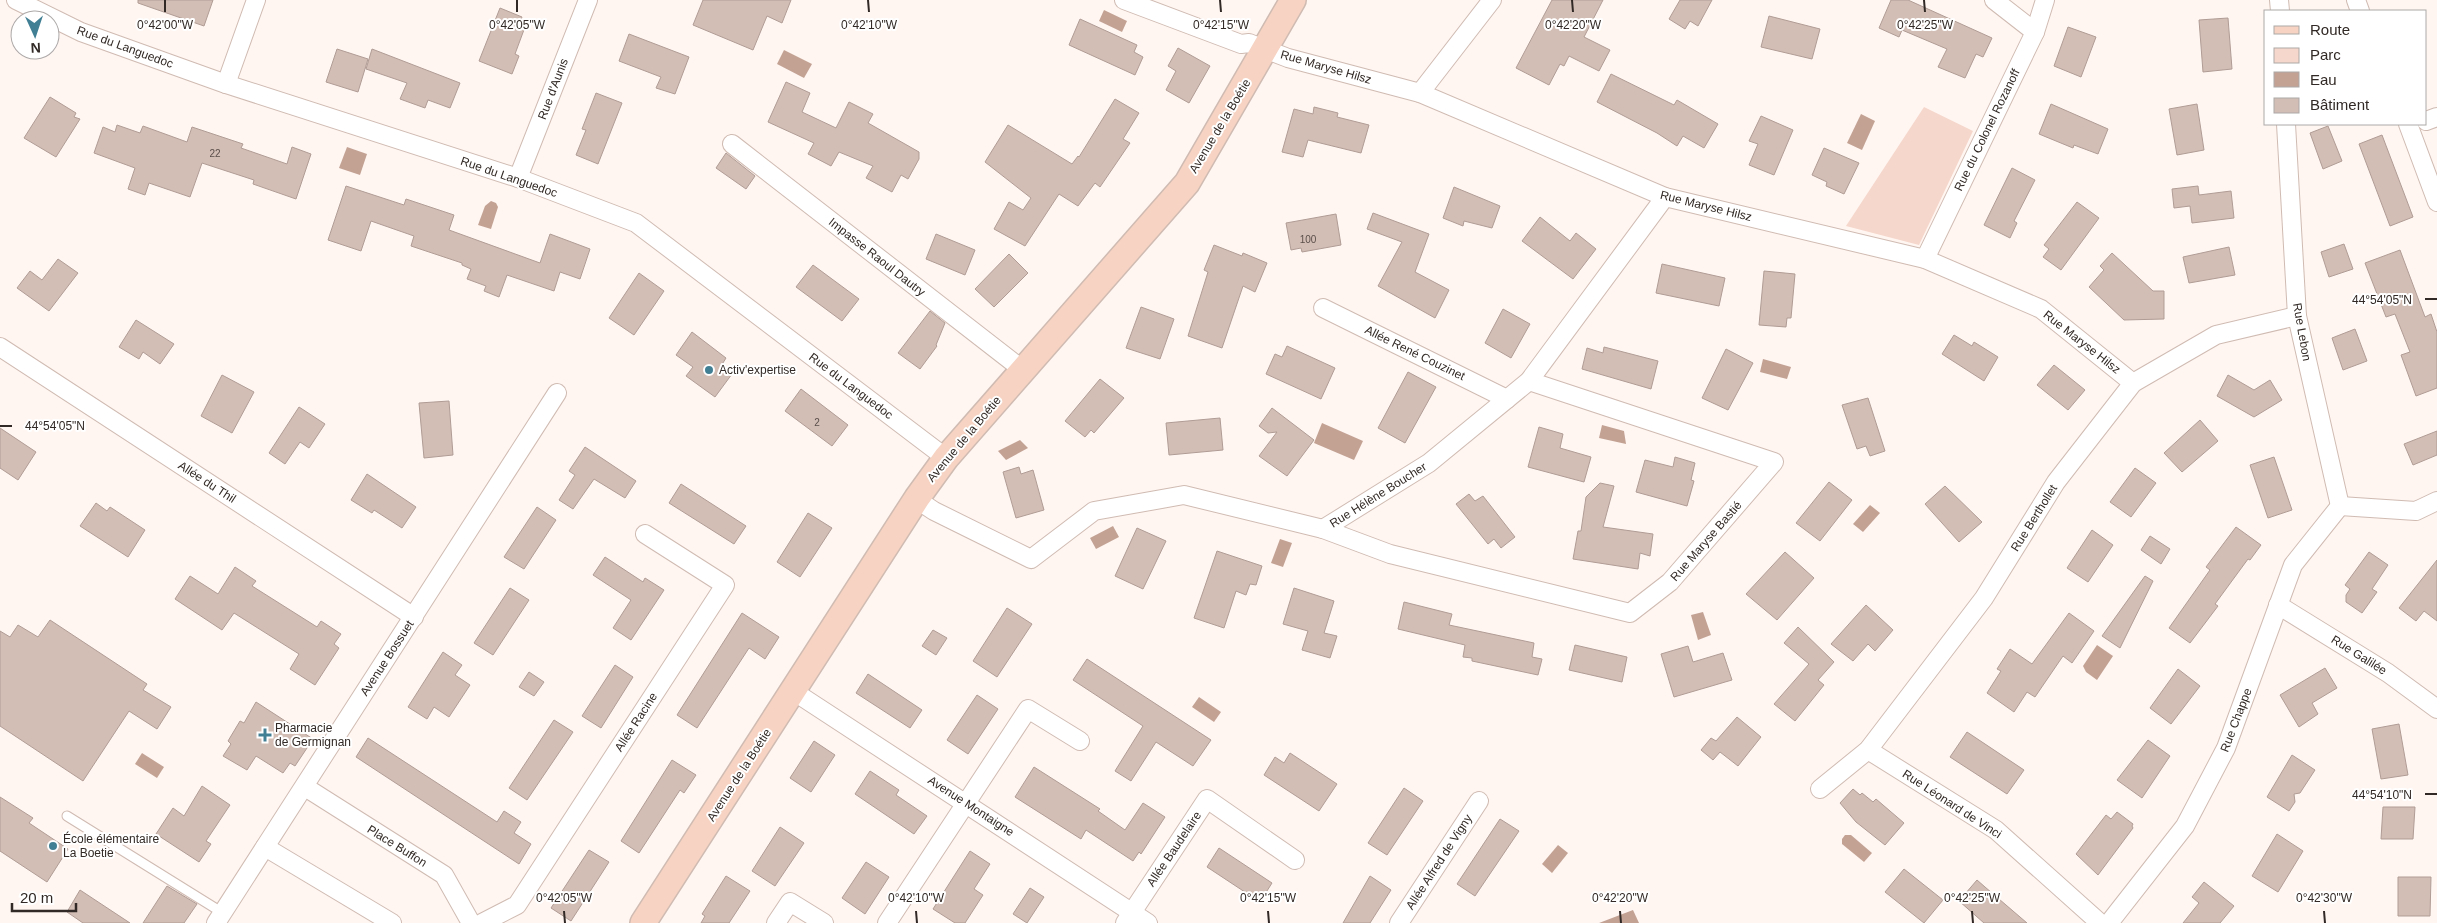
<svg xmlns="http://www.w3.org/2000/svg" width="2437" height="923" font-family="Arial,sans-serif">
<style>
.green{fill:#f6d7cb}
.water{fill:#c3a294}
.building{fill:#d3beb6;stroke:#b09c94}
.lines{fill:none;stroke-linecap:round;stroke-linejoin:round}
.lane-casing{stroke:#d0bbb2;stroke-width:11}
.street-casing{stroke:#d0bbb2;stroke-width:20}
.secondary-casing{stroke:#d0bbb2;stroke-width:28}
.lane{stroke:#fff;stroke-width:9}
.street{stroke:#fff;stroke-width:18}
.secondary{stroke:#f6d3c2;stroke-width:25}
.ticks{fill:none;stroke:#312925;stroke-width:2}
.poi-dot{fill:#417f94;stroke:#fff;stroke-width:2}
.labels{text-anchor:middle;stroke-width:4;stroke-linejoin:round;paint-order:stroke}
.number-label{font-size:10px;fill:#5a4e49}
.street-label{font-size:12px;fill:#312925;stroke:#fff}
.poi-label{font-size:12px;fill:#312925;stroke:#fff;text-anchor:start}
.ticks-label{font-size:12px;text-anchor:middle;fill:#312925;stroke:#fff;stroke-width:4;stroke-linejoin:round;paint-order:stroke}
</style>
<rect width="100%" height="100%" fill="#fff6f2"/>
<polygon class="green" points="1924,107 1973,131 1919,245 1846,226"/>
<g class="water">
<polygon points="1104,10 1127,21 1122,32 1099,21"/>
<polygon points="784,50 812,64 804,78 777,64"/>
<polygon points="1861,114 1875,121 1862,150 1847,143"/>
<polygon points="347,147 367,154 360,175 339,168"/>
<polygon points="491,201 496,203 498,207 491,229 478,225 485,206"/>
<polygon points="1763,359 1791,367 1787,379 1760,372"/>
<polygon points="1322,423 1363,441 1354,460 1314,443"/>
<polygon points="1602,425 1624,431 1626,444 1599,438"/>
<polygon points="1020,440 1028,448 1006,460 998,451"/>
<polygon points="1870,505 1880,513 1863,532 1853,524"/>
<polygon points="1113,526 1119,537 1096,549 1090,538"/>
<polygon points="1280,539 1292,543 1283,567 1271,563"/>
<polygon points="1703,612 1711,635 1698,640 1691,615"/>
<polygon points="2097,645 2113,656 2097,680 2086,672 2083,666"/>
<polygon points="1199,697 1221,712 1214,722 1192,707"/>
<polygon points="142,753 164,767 157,778 135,764"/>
<polygon points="1845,835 1851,835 1872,853 1864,862 1842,844 1842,839"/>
<polygon points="1558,845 1568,853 1552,873 1542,864"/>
<polygon points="1633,910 1639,923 1599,923"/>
</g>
<g class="building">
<polygon points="138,0 213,0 204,26 138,3"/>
<polygon points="703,0 791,0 782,23 767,16 753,50 693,25"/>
<polygon points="1552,0 1603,0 1584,37 1610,50 1599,71 1569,56 1564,66 1560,64 1549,85 1516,68"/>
<polygon points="1680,0 1712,0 1698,26 1690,21 1685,29 1669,19"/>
<polygon points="1891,0 1908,0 1992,38 1983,57 1976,54 1965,78 1938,67 1947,49 1902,30 1899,37 1879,28"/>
<polygon points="500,8 522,17 519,24 525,27 515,54 519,56 512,74 479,61"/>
<polygon points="1769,16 1820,29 1812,59 1761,47"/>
<polygon points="2228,18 2232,69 2203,72 2199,20"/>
<polygon points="1080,19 1137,45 1134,52 1143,57 1135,75 1069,45"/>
<polygon points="2068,27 2096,37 2081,77 2054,66"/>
<polygon points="629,34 689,57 675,94 656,88 661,77 619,61"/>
<polygon points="1178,48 1210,66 1189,103 1166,90 1176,71 1168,66"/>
<polygon points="337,49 368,59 358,92 326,82"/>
<polygon points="372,49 460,83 450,108 428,100 425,108 400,99 407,83 366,69"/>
<polygon points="1611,74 1674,105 1677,100 1718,124 1704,148 1683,136 1677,146 1657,133 1597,102"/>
<polygon points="786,82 810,93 802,112 836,128 849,102 873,114 868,123 919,152 919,159 908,179 901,175 892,192 866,178 873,166 839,152 831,166 808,154 814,143 768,122"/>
<polygon points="596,93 622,103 598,164 576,155 586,130 582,129"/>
<polygon points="50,97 76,113 74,117 80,119 56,157 24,138"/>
<polygon points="1115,99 1139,113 1123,139 1130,143 1100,187 1095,183 1078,206 1059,194 1025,246 994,229 1009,202 1023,210 1031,198 985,162 1008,125 1072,164 1078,156 1079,157"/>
<polygon points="2051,104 2108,129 2098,154 2074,145 2073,148 2039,134"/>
<polygon points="2197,104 2204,150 2177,155 2169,109"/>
<polygon points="1314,107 1338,113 1337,117 1369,125 1361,153 1308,140 1303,157 1282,152 1294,109 1313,114"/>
<polygon points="1761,116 1793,130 1774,175 1749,165 1758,144 1749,141"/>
<polygon points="117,125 140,133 143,126 187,142 192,127 243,144 241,148 287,164 292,147 311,154 296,199 253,184 254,180 202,163 190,197 149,183 145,195 128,189 135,168 94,153 103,127 115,132"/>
<polygon points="2328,126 2342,161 2323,169 2310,133"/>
<polygon points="2382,135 2413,217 2390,226 2359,144"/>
<polygon points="1824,148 1859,163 1844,194 1826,186 1827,182 1812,175"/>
<polygon points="726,153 755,176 746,189 716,168"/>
<polygon points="2012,168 2035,180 2014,221 2017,223 2010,238 1984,225"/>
<polygon points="346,186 404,205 406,199 454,215 449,230 540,263 550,234 590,249 580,279 560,272 554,291 507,275 499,297 484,291 486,286 467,279 471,269 462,265 462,263 411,246 414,236 371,221 361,251 328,240"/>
<polygon points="2198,186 2199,195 2231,191 2234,218 2192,223 2190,206 2174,208 2172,189"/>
<polygon points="1454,187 1500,206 1492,228 1464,221 1463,226 1443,218"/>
<polygon points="2077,202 2099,218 2061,270 2043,257 2049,249 2044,245"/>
<polygon points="1373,213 1429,234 1415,272 1449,290 1435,318 1378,286 1402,242 1367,229"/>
<polygon points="1336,214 1341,245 1302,252 1301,248 1291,250 1286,223"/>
<polygon points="1540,217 1570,241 1576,233 1596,249 1573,279 1522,241"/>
<polygon points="936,234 975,250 965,275 926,259"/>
<polygon points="2344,244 2353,269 2329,277 2321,252"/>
<polygon points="1214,245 1242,256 1243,253 1267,263 1255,292 1243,286 1222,348 1188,336 1208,272 1204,270"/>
<polygon points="2229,247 2235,275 2189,283 2183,257"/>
<polygon points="2400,250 2425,317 2431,314 2437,332 2437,388 2416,396 2401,355 2410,352 2395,314 2386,317 2365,263"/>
<polygon points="2112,253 2153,291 2164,291 2164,319 2124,320 2089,287 2104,270 2100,266"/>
<polygon points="1009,254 1028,273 994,307 975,289"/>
<polygon points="58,259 78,273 49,311 17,288 30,271 42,280"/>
<polygon points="1662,264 1725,278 1719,306 1656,293"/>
<polygon points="813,265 859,299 842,321 796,287"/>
<polygon points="1764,271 1795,274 1791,318 1787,318 1786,327 1759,325"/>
<polygon points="639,273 664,291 634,335 609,318"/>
<polygon points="1141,307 1174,319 1160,359 1126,348"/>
<polygon points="1503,309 1530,324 1511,358 1485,343"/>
<polygon points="930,311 945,323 936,345 937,346 920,369 898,353"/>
<polygon points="136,320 174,344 160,364 143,352 139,359 119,347"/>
<polygon points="2355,329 2367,361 2343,370 2332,338"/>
<polygon points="692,332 726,358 721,366 732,374 715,397 686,376 693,367 676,355"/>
<polygon points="1954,335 1972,346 1974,342 1998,357 1984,381 1942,354"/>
<polygon points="1287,346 1335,368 1321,399 1266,374 1275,354 1282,357"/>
<polygon points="1604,347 1658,361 1651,389 1582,369 1587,348 1603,353"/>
<polygon points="1726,349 1753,363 1728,410 1702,398"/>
<polygon points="2054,365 2085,390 2068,410 2037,385"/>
<polygon points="1408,372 1436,387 1405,443 1378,428"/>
<polygon points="222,375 254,392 232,433 201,416"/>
<polygon points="2228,375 2254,390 2270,380 2282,400 2254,417 2217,396"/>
<polygon points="1100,379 1124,398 1094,433 1091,430 1085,437 1065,421"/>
<polygon points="801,389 848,425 832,446 785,411"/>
<polygon points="1868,398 1885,451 1870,456 1866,446 1857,449 1842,405"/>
<polygon points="449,401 453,455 424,458 419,403"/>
<polygon points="299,407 325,424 309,448 300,442 285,464 269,453"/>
<polygon points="1272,408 1314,440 1287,476 1259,456 1277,432 1268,433 1259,426"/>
<polygon points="1220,418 1223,450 1169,455 1166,423"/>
<polygon points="2200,420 2218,441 2182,472 2164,453"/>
<polygon points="1539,427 1563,434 1560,448 1591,457 1584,482 1528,467"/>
<polygon points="0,428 36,452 18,480 0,468"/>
<polygon points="2437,431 2437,455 2413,465 2404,444"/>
<polygon points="585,447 636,481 625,498 594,479 573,509 559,500 575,475 569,471"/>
<polygon points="1675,457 1695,463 1691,480 1694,481 1687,506 1636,492 1645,460 1673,467"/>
<polygon points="2274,457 2292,510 2268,518 2250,465"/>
<polygon points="1019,467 1021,474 1033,470 1044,510 1016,518 1003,472"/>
<polygon points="2135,468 2156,483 2131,517 2110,502"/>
<polygon points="367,474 416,507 402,528 374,510 372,513 351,500"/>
<polygon points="1829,482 1852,500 1820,541 1796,523"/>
<polygon points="1600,483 1614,486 1603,527 1653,534 1650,556 1640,553 1638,569 1573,559 1578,531 1581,531 1586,497"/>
<polygon points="681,484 746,526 734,544 669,503"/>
<polygon points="1945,486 1982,522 1959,542 1925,504"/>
<polygon points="1469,494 1475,501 1483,496 1515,537 1501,548 1494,539 1488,544 1456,504"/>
<polygon points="96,503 107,511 110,507 145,530 128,557 80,526"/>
<polygon points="537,507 556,520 524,569 504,557"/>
<polygon points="808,513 832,528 800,577 777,562"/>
<polygon points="2236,527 2261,545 2250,560 2248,559 2215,604 2218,606 2190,643 2169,628 2210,570 2206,567"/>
<polygon points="1137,528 1166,541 1143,589 1115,576"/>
<polygon points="2092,530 2113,545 2088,582 2067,568"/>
<polygon points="2150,536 2170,549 2161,564 2141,550"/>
<polygon points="1217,551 1262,566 1256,585 1250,584 1246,595 1236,591 1224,628 1194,618"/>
<polygon points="1785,552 1814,578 1777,620 1746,594"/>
<polygon points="2369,552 2388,565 2372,589 2377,592 2362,613 2346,602 2346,595 2350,589 2345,585"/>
<polygon points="605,557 643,582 645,578 664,590 631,640 613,628 631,600 593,575"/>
<polygon points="2437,560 2437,621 2424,611 2416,621 2399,608"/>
<polygon points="235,567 256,581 252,586 317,627 321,621 341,634 334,644 339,648 315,685 290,669 299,654 234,613 222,630 175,599 190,576 218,594"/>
<polygon points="2145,576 2153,581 2120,648 2102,636"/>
<polygon points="510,588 529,600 493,655 474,643"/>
<polygon points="1294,588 1334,601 1324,633 1337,636 1330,658 1302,650 1308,631 1283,624"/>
<polygon points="1404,602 1452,614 1449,625 1534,643 1532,657 1542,659 1538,675 1472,661 1472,658 1463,657 1465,645 1398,629"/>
<polygon points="1866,605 1893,630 1875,651 1868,644 1853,661 1831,644"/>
<polygon points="1007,608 1032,624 997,677 973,661"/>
<polygon points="742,613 779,637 765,659 749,648 697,728 677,715"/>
<polygon points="2069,613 2094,631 2072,663 2063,656 2035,697 2027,692 2014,712 1987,693 2001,671 1997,669 2010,649 2032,664"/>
<polygon points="50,620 147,684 143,690 171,707 157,729 129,711 83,781 0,726 0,631 10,637 18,625 38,637"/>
<polygon points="1798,627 1834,662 1818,680 1824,685 1795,721 1774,704 1809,664 1784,643"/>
<polygon points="933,630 947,638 936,655 922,646"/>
<polygon points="1575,645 1627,657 1622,682 1569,670"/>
<polygon points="1688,646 1693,662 1723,653 1732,680 1674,697 1661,654"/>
<polygon points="443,652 462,665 455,675 470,685 449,717 434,707 427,719 408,707"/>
<polygon points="1087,659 1211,740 1193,766 1156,742 1131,781 1115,771 1143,726 1073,680"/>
<polygon points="615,665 633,677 601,728 582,716"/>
<polygon points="2325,668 2337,688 2312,703 2318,714 2299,727 2280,695"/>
<polygon points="2178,669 2200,686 2171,724 2150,708"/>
<polygon points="529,672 544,682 534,696 519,687"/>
<polygon points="868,674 922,710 910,728 856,693"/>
<polygon points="977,695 998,709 968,754 947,740"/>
<polygon points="256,702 313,739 295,766 290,763 283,773 256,756 247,770 223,756 231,744 228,741 240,721 244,723"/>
<polygon points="1737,717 1761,737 1738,766 1720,752 1713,760 1701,750 1711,738 1716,741"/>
<polygon points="554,720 573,732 527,800 509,788"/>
<polygon points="2399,724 2408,775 2381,779 2372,729"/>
<polygon points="1967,732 2024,770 2007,794 1950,757"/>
<polygon points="368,738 497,822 504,811 521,822 514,833 531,844 519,864 356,757"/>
<polygon points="2148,740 2170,756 2142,798 2117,780"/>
<polygon points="814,741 835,755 811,792 790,778"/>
<polygon points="1290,753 1337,784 1319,811 1264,775 1275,757 1284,763"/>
<polygon points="2292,755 2315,770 2300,793 2294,794 2295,802 2289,811 2267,797"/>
<polygon points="672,760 696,775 684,793 680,790 639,853 621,841"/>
<polygon points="1034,767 1100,809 1098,811 1125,830 1143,803 1165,817 1141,854 1139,852 1133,861 1086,830 1081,839 1015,797"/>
<polygon points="870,771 899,790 896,795 927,816 914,834 855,794"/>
<polygon points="202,786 230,805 206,841 211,844 199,862 156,834 173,808 184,816"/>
<polygon points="1404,788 1423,801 1387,855 1368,843"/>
<polygon points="1853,789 1860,795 1862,793 1873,802 1876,799 1904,823 1885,845 1856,822 1840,803"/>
<polygon points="0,797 33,818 29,823 68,849 47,882 0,851"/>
<polygon points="2383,807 2415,807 2413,839 2381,839"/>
<polygon points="2117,812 2133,824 2132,826 2133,828 2098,875 2076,854 2106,815 2111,819"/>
<polygon points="1500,819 1519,831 1475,896 1457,884"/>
<polygon points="780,827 804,843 775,886 752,871"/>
<polygon points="2277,834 2303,851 2278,892 2252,876"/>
<polygon points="1219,848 1272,883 1260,902 1207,867"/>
<polygon points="589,850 609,862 571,921 551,908"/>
<polygon points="970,851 990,864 974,889 983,895 965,923 955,923 933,909"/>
<polygon points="866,862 889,877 865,914 842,898"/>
<polygon points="1904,869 1943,900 1924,923 1885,892"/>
<polygon points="726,876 750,891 729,923 701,923 705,916 702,914"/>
<polygon points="1370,876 1391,890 1370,923 1343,923"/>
<polygon points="2398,877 2431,877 2430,916 2398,916"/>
<polygon points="1977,880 1985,887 2027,923 1984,923 1959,901"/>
<polygon points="2204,882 2234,906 2220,923 2183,923 2199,903 2192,897"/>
<polygon points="167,886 197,904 184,923 143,923"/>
<polygon points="1030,888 1044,897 1027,923 1013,914"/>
<polygon points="80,890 130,923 83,923 67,912"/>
</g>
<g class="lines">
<g class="lane-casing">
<polyline id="lane" points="67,816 223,913"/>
</g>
<g class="street-casing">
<g id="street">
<polyline points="16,0 81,32 226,84 518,178 636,223 946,458"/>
<polyline points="1124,0 1241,44 1249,43 1288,58 1420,93 1665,197 1925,259 2041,309 2133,383"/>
<polyline points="1994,0 2035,32"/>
<polyline points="2279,0 2280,11"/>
<polyline points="2356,0 2360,11"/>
<polyline points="226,84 256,0"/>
<polyline points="1420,93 1492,0"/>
<polyline points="2426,121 2437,117"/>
<polyline points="2286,124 2297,316 2340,506"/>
<polyline points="2408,124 2437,202"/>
<polyline points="732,144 1023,370"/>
<polyline points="518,178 588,0"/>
<polyline points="1925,259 2035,32 2045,0"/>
<polyline points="1323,308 1507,399"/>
<polyline points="0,347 414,617"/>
<polyline points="916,499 934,511 1031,559 1094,511 1184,495 1323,529 1429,463 1529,381 1665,197"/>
<polyline points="2340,506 2416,511 2437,501"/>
<polyline points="1323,529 1390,554 1630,613 1670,582 1774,462 1529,381"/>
<polyline points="2278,605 2388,673 2437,709"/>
<polyline points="793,691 1148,923"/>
<polyline points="1868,750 1996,830 2100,923"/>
<polyline points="305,787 444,875 471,923"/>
<polyline points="1820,789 1868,750 1984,598 2056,482 2133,383 2216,335 2297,316"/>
<polyline points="265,847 392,923"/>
<polyline points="216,923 557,393"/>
<polyline points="482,923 517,905 725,585 645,534"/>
<polyline points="776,923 790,902 824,923"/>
<polyline points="887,923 1028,709 1080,741"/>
<polyline points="1125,923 1207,799 1295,860"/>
<polyline points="1399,923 1479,801"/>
<polyline points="2109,923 2185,826 2226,748 2293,565 2340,506"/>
</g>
</g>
<g class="secondary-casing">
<polyline id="secondary" points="643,923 917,498 946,458 1187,183 1293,0"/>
</g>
<use href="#lane" class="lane"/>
<use href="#street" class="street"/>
<use href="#secondary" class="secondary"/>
</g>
<path class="ticks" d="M165,0V12M517,0V12M868,0L869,12M1220,0L1221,12M1572,0L1573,12M1924,0L1925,12M2425,299H2437M0,426H12M2425,794H2437M564,911L565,923M916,911L917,923M1268,911L1269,923M1620,911L1621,923M1972,911L1973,923M2324,911L2325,923"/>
<g class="poi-dot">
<circle cx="709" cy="370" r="5"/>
<path d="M262.5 727.5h5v5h5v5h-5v5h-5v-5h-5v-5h5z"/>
<circle cx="53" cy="846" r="5"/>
</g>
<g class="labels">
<g class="number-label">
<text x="215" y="157">22</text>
<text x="1308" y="243">100</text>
<text x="817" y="426">2</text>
</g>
<g class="street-label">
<text transform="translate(125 47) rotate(20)" y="4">Rue du Languedoc</text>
<text transform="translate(1326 67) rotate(16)" y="4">Rue Maryse Hilsz</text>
<text transform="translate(553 89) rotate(-69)" y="4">Rue d'Aunis</text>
<text transform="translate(1220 126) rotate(-59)" y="4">Avenue de la Boétie</text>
<text transform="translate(1987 130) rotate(-64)" y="4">Rue du Colonel Rozanoff</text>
<text transform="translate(509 177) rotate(19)" y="4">Rue du Languedoc</text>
<text transform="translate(1706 206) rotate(14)" y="4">Rue Maryse Hilsz</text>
<text transform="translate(877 257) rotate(38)" y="4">Impasse Raoul Dautry</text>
<text transform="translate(2302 332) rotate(80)" y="4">Rue Lebon</text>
<text transform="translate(2082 342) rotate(38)" y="4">Rue Maryse Hilsz</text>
<text transform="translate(1415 353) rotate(26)" y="4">Allée René Couzinet</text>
<text transform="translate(851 386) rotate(37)" y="4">Rue du Languedoc</text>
<text transform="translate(964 439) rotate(-50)" y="4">Avenue de la Boétie</text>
<text transform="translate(207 482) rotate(33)" y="4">Allée du Thil</text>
<text transform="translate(1378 495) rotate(-32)" y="4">Rue Hélène Boucher</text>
<text transform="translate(2034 518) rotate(-58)" y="4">Rue Berthollet</text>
<text transform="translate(1706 541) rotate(-49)" y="4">Rue Maryse Bastié</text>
<text transform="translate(2359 655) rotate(32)" y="4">Rue Galilée</text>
<text transform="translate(387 658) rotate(-57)" y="4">Avenue Bossuet</text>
<text transform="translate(2236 720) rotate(-69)" y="4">Rue Chappe</text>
<text transform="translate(636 722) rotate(-57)" y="4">Allée Racine</text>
<text transform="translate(739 775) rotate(-57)" y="4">Avenue de la Boétie</text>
<text transform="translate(1952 804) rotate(33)" y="4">Rue Léonard de Vinci</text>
<text transform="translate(971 806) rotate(33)" y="4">Avenue Montaigne</text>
<text transform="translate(397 846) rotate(32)" y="4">Place Buffon</text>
<text transform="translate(1174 849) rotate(-56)" y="4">Allée Baudelaire</text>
<text transform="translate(1439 862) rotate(-57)" y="4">Allée Alfred de Vigny</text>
</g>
<g class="poi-label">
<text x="719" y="374">Activ'expertise</text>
<text x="275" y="732">Pharmacie<tspan x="275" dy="14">de Germignan</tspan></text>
<text x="63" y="843">École élémentaire<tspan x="63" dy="14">La Boetie</tspan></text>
</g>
</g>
<g class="ticks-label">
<text x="517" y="29">0°42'05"W</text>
<text x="1221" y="29">0°42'15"W</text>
<text x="165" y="29">0°42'00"W</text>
<text x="869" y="29">0°42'10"W</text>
<text x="1573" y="29">0°42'20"W</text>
<text x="1925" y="29">0°42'25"W</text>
<text x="2382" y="304">44°54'05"N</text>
<text x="55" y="430">44°54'05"N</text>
<text x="2382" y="799">44°54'10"N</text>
<text x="564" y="902">0°42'05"W</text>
<text x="916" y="902">0°42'10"W</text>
<text x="1268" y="902">0°42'15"W</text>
<text x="1620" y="902">0°42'20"W</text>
<text x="1972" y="902">0°42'25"W</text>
<text x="2324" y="902">0°42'30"W</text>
</g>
<rect x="2264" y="10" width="162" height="115" fill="#ffffff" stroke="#ada9a8"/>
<rect x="2274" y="26" width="25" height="8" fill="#f6d3c2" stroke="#ada9a8"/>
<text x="2310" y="35" font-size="15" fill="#312925">Route</text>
<rect x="2274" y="48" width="25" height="15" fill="#f6d7cb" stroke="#ada9a8"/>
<text x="2310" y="60" font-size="15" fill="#312925">Parc</text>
<rect x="2274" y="72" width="25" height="15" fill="#c3a294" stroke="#ada9a8"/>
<text x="2310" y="85" font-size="15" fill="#312925">Eau</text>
<rect x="2274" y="98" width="25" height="15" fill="#d3beb6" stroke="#ada9a8"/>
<text x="2310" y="110" font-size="15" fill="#312925">Bâtiment</text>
<g transform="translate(35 35) rotate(177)"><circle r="24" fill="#ffffff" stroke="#ada9a8"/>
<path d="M0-4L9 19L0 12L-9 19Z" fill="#417f94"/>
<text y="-8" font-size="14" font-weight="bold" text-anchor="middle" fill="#312925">N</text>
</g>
<path d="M12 903v8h64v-8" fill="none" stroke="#312925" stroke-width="2.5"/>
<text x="20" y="903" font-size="15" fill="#312925" stroke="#ffffff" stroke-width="4" paint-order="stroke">20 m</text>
</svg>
